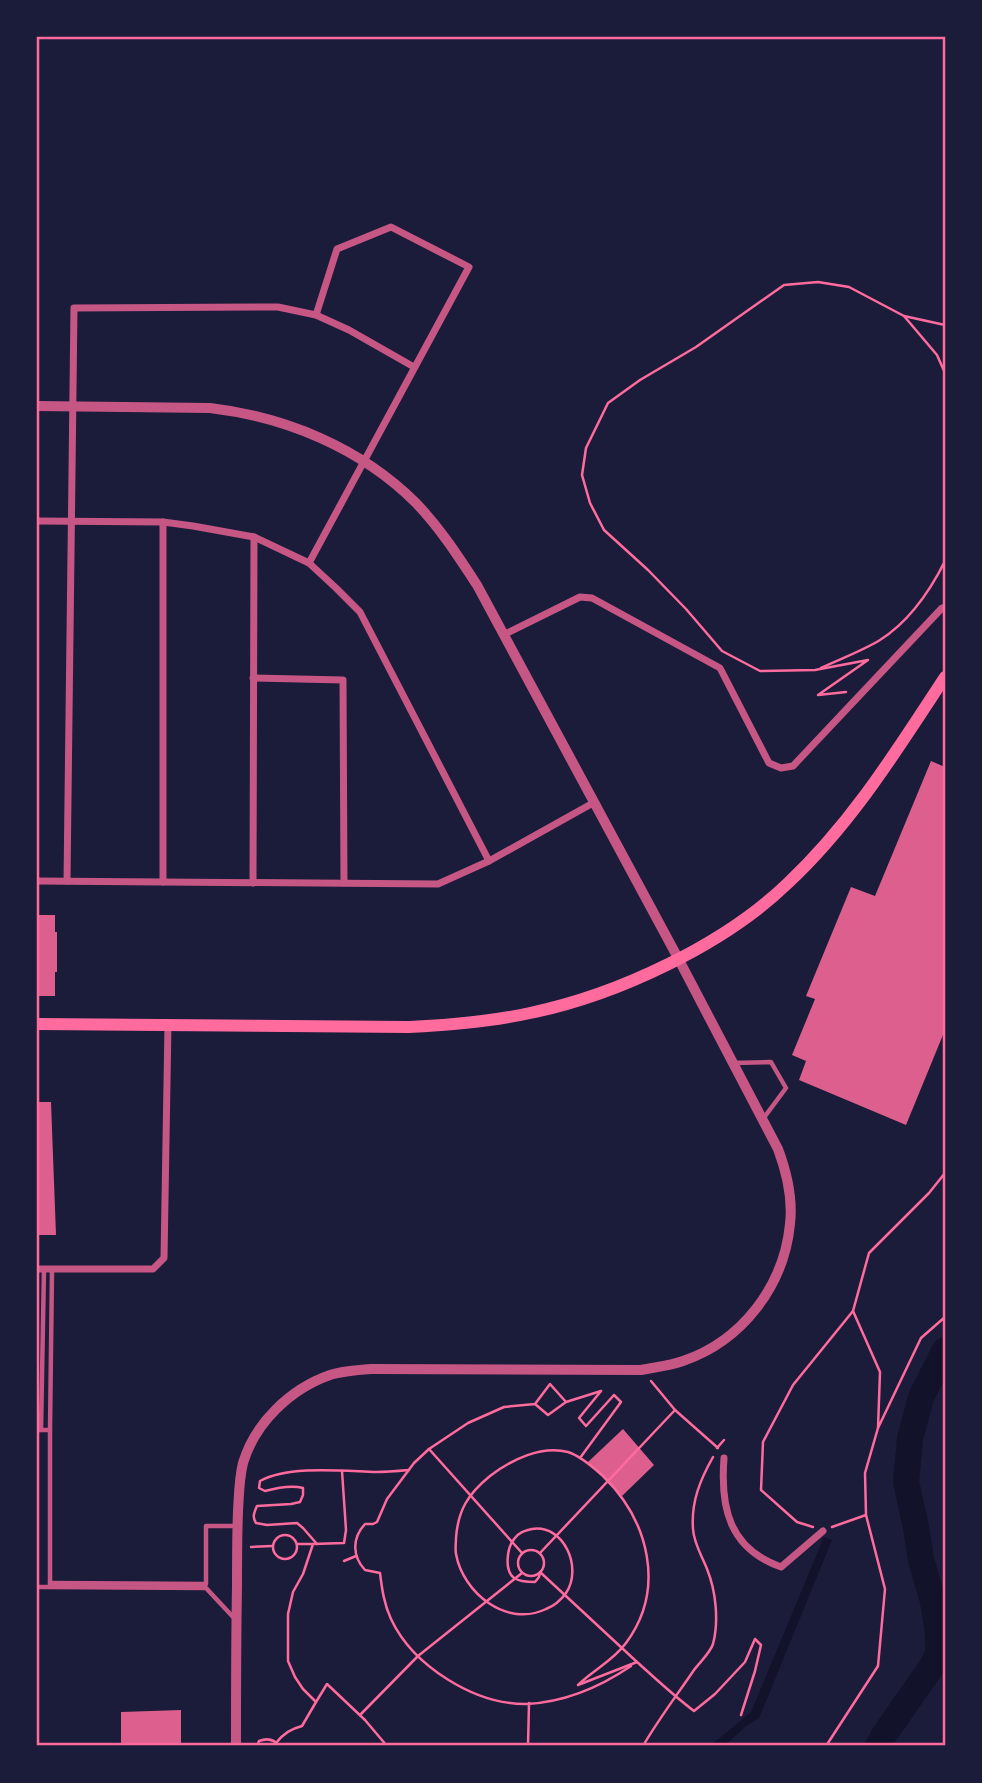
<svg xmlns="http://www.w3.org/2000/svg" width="982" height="1783" font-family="'Source Sans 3',sans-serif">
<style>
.water{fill:#12122b}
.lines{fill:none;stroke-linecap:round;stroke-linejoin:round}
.river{stroke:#12122b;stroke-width:26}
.building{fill:#dd5f8e}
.path{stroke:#ff6b9d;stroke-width:2.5}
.service{stroke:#c65784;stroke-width:4.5}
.minor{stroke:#c65784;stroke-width:7}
.tertiary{stroke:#c65784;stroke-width:10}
.secondary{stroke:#ff6b9d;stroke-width:12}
.neatline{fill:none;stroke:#ff6b9d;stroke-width:2.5}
</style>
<rect width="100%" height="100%" fill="#1b1b3a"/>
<polygon class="water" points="824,1537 832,1540 759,1718 746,1726 724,1746 710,1746 751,1712"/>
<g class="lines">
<polyline class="river" points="878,1746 884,1735 932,1666 938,1654 938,1633 933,1601 921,1560 916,1527 906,1482 910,1439 921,1397 945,1350"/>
</g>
<g class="building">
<polygon points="931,761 945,767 945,1030 906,1125 799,1080 806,1061 792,1055 815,999 806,996 851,887 875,896"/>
<polygon points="37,915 55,915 55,932 57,932 57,972 55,972 55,996 37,996"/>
<polygon points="37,1102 51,1102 56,1235 37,1235"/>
<polygon points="623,1429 654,1465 622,1496 588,1462"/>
<polygon points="181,1710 181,1746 121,1746 121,1712"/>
</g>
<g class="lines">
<g class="path">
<polyline points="904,316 945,325"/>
<path d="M821,668C840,659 862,651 880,640C910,621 930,591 945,561"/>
<polyline points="846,692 818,695 868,660 815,670 760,671 722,651 686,609 648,570 604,530 590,503 582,475 586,448 608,403 640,380 696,347 784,285 818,282 849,287 904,316 937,355 945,373"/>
<polyline points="945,1173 929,1193 869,1253 853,1311 880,1372 878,1428 921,1338 945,1317"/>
<polyline points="651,1381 675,1410 718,1448"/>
<polyline points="566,1402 601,1391"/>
<path d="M535,1404L550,1384L566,1402L548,1415L535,1404L504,1407L468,1423L429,1449L414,1463L387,1499L377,1522L373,1524H365C352,1538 352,1556 365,1570L380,1573C382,1589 384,1604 391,1619C413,1666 475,1705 527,1704C566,1702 600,1687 631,1666"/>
<polyline points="717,1448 724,1440"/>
<polyline points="429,1449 522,1553"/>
<polyline points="580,1458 621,1402 614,1395 586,1426 579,1418 601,1391"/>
<polyline points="813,1527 797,1522 761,1490 763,1442 793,1385 853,1311"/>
<polyline points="832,1527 866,1515 865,1473 878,1428"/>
<circle cx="285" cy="1547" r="12"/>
<polyline points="298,1544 313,1544"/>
<path d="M317,1544L303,1528L297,1523L267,1525L256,1523C252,1517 254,1513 257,1506L291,1504L300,1502L303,1495V1488C292,1485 276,1488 265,1491L259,1488L260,1481C289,1465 343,1471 376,1472C387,1472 398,1471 409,1470"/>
<polyline points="251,1547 272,1546"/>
<circle cx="531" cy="1563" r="13"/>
<polyline points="540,1553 675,1410"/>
<polyline points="344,1561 356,1556"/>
<path d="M637,1662L578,1685C593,1670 613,1661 626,1643C666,1589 649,1521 603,1476C594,1468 581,1456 568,1452C541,1445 511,1460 490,1476C468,1494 458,1510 456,1538C456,1543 455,1549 456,1554C463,1593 507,1628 546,1609C554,1606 561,1600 566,1593C583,1568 564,1524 532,1529C524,1531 519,1532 514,1539C507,1548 504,1570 514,1578C520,1582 528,1582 535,1582L539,1577L540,1572L637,1662C656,1679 674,1696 694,1711L715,1694L745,1662L755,1639L761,1645L755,1671L741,1715"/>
<polyline points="316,1702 327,1684 365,1720 387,1746"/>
<polyline points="360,1715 418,1656 522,1573"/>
<path d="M276,1743C284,1733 291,1729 302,1726L316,1702L303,1689L295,1677L288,1661V1614L293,1592L303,1574L313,1544L344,1543L346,1530L342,1471"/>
<path d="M257,1746L259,1741C267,1738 274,1739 279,1746"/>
<polyline points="528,1746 529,1703"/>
<path d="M643,1746C658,1720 677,1695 694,1670C700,1662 710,1653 713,1644C719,1621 716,1591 707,1569C702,1556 694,1544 693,1529C691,1502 700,1480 713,1457"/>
<polyline points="826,1746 878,1666 885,1589 866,1515"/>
</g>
<g class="service">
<polyline points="733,1063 771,1062 786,1088 763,1119"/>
<polyline points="37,1430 50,1430 50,1587 37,1587"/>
<polyline points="41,1430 44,1269"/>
<polyline points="50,1430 52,1270"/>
<polyline points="50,1583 206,1584 206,1526 237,1526"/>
<polyline points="50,1587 206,1588 234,1618"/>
</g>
<g class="minor">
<polyline points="316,315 349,330 414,367"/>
<polyline points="37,521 163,522 193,526 254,537 309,563 336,588 360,612 489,861"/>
<polyline points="163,522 163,882"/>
<polyline points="503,635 580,597 592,598 720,668 769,763 781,768 793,766 942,608 945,607"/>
<polyline points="253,678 343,680 344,883"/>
<polyline points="37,881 438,884 489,861 593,803"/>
<polyline points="67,881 74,308 278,307 316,315 337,249 391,227 469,267 309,563"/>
<polyline points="253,883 254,537"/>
<polyline points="37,1269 153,1269 164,1258 168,1024"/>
<path d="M724,1458C720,1509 730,1549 781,1567L823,1531"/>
</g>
<path class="tertiary" d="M37,406L210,408C286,417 361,448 416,503C440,528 458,556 477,585L678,958L778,1149C787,1173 793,1198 790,1224C784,1286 742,1341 683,1361C669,1366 655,1367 641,1370L372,1369C358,1370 343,1371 330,1375C290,1389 255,1423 243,1463C239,1479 239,1495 238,1511C237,1536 237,1561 237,1586C236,1639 236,1693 236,1746"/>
<path class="secondary" d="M37,1024L409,1027C450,1025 490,1022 530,1013C617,995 724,945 788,883C852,823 897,750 945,677"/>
</g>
<rect width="982" height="1783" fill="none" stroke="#1b1b3a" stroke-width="77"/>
<rect x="38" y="38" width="906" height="1706" class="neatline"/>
</svg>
